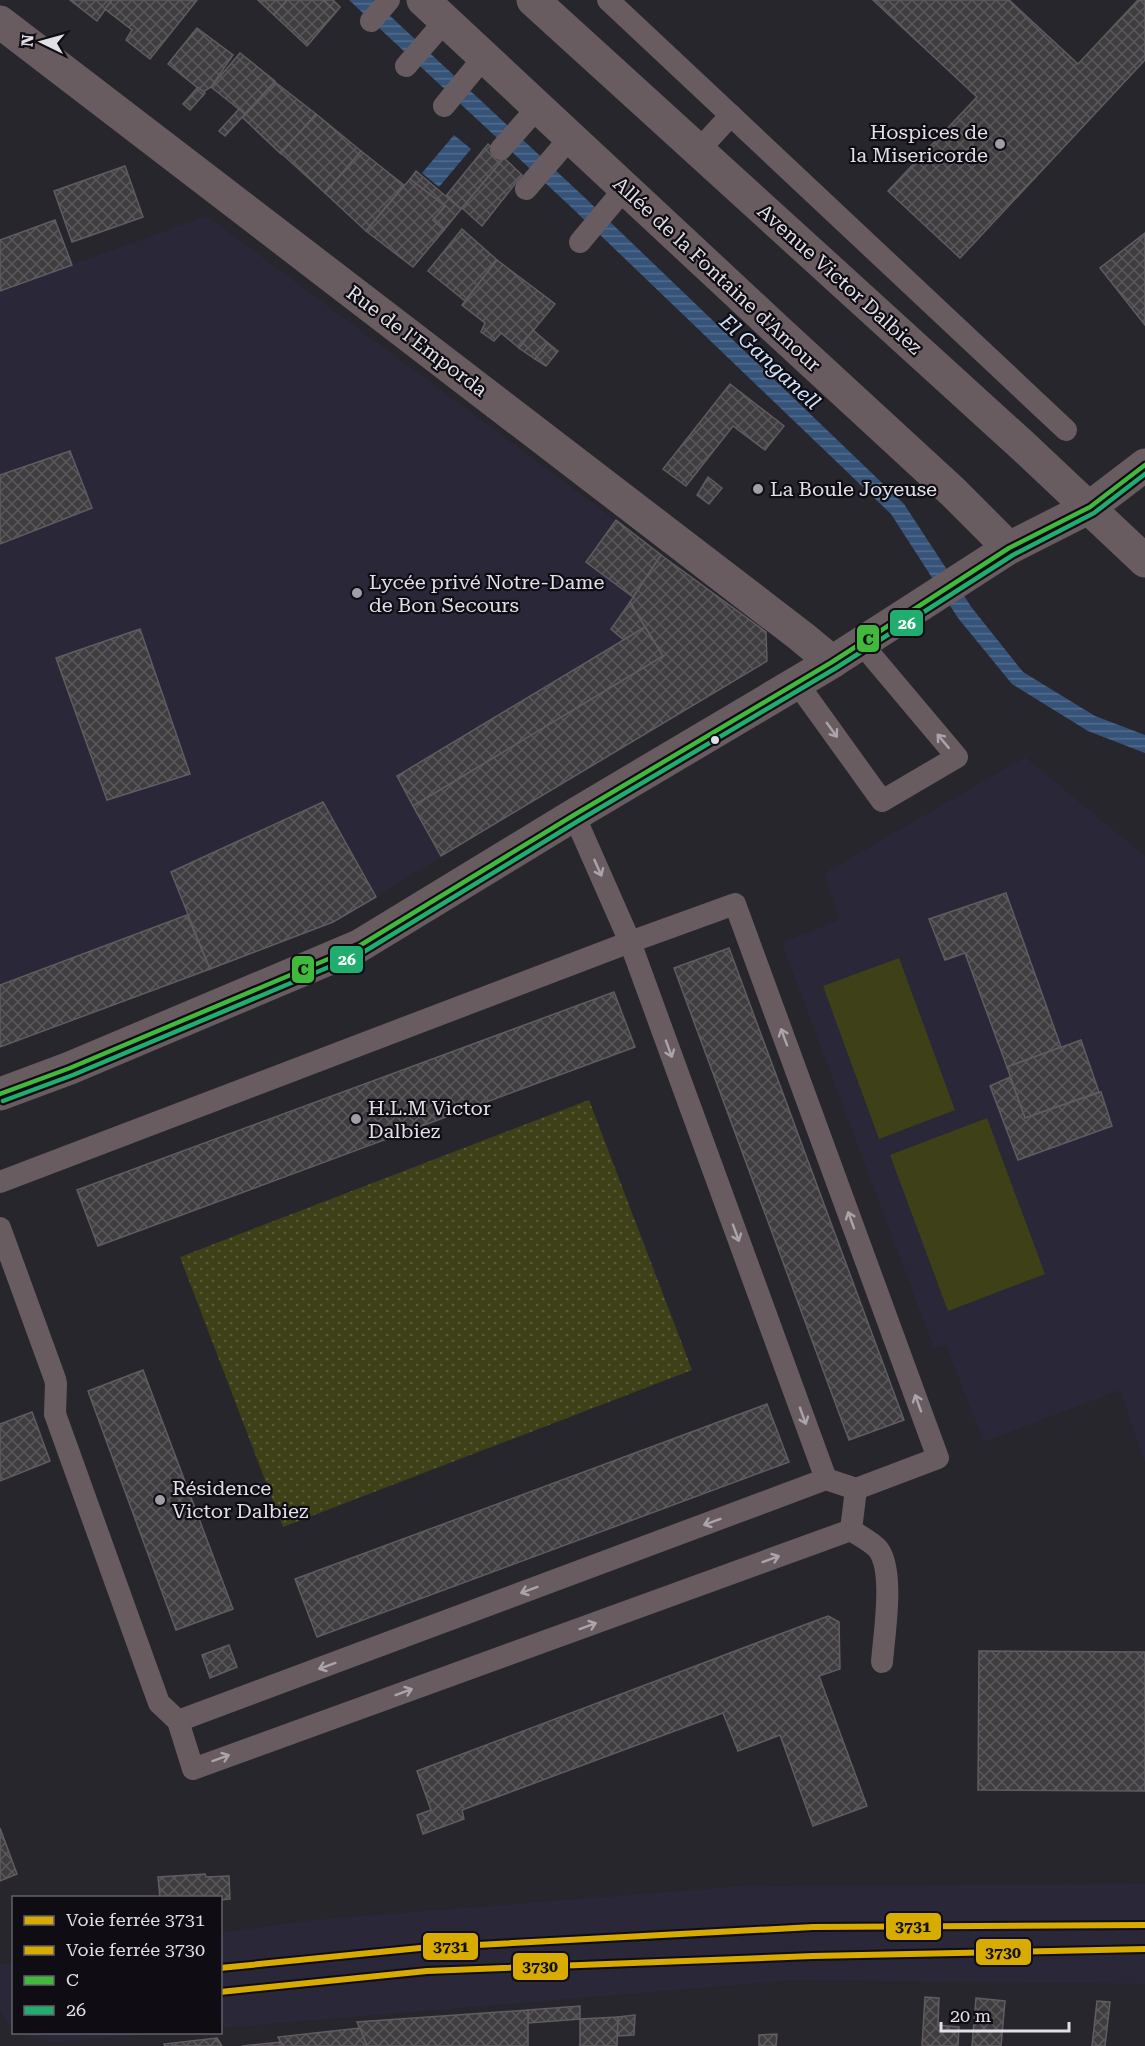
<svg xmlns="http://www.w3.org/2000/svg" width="1145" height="2046" font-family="'Roboto Serif',serif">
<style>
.built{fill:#2a2738}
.grass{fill:url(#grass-dots)}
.garden{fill:#3e4018}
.water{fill:url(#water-rules)}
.building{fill:url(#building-cross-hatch);stroke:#605c61;stroke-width:1.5}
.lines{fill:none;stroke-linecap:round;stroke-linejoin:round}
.service{stroke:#695c60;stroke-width:22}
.minor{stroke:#695c60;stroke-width:33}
.tertiary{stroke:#695c60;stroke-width:33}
.bus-1-casing{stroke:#0f0d13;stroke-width:9}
.bus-2-casing{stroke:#0f0d13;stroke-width:9}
.bus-1{stroke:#40b93c;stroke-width:4.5}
.bus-2{stroke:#20ae6f;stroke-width:4.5}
.rail-1-casing{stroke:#0f0d13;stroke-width:10}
.rail-2-casing{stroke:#0f0d13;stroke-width:10}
.rail-1{stroke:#d8ab00;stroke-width:6}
.rail-2{stroke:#d8ab00;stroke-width:6}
.oneway{stroke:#aba4ab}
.poi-dot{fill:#a09ea7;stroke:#0f0d13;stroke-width:2}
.bus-dot{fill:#e1dfe8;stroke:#0f0d13;stroke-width:2}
.labels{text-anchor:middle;stroke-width:4.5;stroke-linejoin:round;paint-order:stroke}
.poi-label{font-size:20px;fill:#e1dfe8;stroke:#0f0d13;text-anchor:start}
.street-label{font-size:20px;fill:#e1dfe8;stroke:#0f0d13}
.water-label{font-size:21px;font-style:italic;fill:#cee3fd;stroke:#0f0d13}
.line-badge{stroke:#0f0d13;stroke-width:2}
.badge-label{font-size:16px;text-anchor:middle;font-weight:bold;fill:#fff}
.pale-badge-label{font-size:16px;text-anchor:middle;font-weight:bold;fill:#111}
</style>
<defs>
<pattern id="grass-dots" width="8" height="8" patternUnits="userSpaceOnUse" patternTransform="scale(1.5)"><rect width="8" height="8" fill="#3e4018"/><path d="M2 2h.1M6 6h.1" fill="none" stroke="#5a5b3a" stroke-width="1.8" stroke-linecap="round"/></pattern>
<pattern id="water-rules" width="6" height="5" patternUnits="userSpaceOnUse" patternTransform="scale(1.5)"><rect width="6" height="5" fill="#365479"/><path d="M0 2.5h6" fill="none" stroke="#536c8c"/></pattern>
<pattern id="building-cross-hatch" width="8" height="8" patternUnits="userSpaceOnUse" patternTransform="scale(1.5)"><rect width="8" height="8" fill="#403d41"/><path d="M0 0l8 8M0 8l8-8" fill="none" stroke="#5b595c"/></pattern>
</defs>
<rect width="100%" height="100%" fill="#27262d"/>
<g class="built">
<polygon points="207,216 766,632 767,661 333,922 0,1047 0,291"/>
<polygon points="1025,757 1145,856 1145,1463 1120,1390 984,1442 946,1345 934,1348 782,943 839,920 825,873"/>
<polygon points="1145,1884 1145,1984 793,1980 221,2028 221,1933 312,1920 744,1886"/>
<polygon points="13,1962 14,1962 13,2032 0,2009 0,1964"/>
<polygon points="15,2033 15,2032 166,2033 53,2042"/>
</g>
<polygon class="grass" points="589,1100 692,1370 283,1527 180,1257"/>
<g class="garden">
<polygon points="899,958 955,1110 879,1139 823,986"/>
<polygon points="987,1118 1045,1274 948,1311 890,1155"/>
</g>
<g class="water">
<polygon points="349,0 373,0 582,195 904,504 972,608 1023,672 1095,716 1145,735 1145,753 1088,731 1012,684 958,618 891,514 571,207"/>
<polygon points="454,135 471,149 439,187 422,173"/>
</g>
<g class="building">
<polygon points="70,0 112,0 97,21"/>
<polygon points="112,0 197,0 150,59 126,40 132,30 105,9"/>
<polygon points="258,0 287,0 274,15"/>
<polygon points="287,0 323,0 336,12 307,46 274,15"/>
<polygon points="323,0 333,0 340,7 336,12"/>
<polygon points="873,0 1009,0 1078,64 1138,0 1145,0 1145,60 960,258 888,191 977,97"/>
<polygon points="197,28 233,55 211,87 203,92 168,64"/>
<polygon points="240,53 275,81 245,114 211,87"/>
<polygon points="275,82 316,114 281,154 242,117"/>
<polygon points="198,87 205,93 190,110 183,104"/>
<polygon points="239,109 245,114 225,136 219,131"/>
<polygon points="316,114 361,151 325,193 281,153"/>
<polygon points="488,144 504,158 461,209 446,196"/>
<polygon points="361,151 404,185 366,231 325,193"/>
<polygon points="504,158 522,175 482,226 462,208"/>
<polygon points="125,166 143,217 72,242 54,191"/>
<polygon points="416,171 461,209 444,230 433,220 445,206 410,179"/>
<polygon points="410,179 445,206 433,220 444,230 413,267 366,231"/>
<polygon points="55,220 72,265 0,291 0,240"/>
<polygon points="462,229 497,260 465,301 428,271"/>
<polygon points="1145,233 1145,325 1100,268"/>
<polygon points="497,260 555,304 519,348 501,333 494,341 481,332 485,323 462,305"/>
<polygon points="533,330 548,343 535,359 519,348"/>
<polygon points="548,343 558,351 546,366 535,359"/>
<polygon points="730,384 784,426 765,450 733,426 686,486 663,469"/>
<polygon points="70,451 92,508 0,544 0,475"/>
<polygon points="708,477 722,488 709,504 697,495"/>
<polygon points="616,520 661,555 633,597 586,562"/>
<polygon points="661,555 766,632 767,661 441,856 413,806 663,656 630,602"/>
<polygon points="630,602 645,627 624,640 611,629"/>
<polygon points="645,627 663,656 413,806 397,776"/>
<polygon points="140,629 190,774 107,800 56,658"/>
<polygon points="323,802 376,897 333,922 210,969 171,872"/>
<polygon points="1006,893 1061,1047 1007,1067 965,953 945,960 929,919"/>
<polygon points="187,915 210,969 0,1047 0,985"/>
<polygon points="729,948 904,1420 849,1440 674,968"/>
<polygon points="614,992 635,1047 98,1246 77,1190"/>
<polygon points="1081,1040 1099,1092 1025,1118 1007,1067"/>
<polygon points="1010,1077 1025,1118 1101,1092 1112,1126 1018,1160 990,1086"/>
<polygon points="143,1370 233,1609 176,1630 88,1391"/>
<polygon points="767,1404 789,1462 317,1637 295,1579"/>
<polygon points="32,1412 50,1461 0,1481 0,1424"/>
<polygon points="828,1616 839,1622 840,1669 819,1676 867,1806 813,1826 780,1735 738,1751 723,1713 462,1810 464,1819 423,1834 417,1815 431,1810 417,1771"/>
<polygon points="229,1645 237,1667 210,1678 202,1655"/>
<polygon points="979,1651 1145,1652 1145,1791 978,1790"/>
<polygon points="0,1828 17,1874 0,1881"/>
<polygon points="205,1874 206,1877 229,1876 230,1899 220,1900 220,1898 160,1898 158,1877"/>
<polygon points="925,1997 939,1998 938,2025 959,2027 958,2046 922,2046"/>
<polygon points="976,1998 1005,2001 1001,2046 972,2046"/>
<polygon points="1097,2001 1110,2002 1105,2046 1092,2046"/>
<polygon points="580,2006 580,2019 528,2023 528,2010"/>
<polygon points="528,2010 528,2046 367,2046 357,2022"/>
<polygon points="635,2015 634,2035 617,2036 618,2017"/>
<polygon points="618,2017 617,2046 580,2046 580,2019"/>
<polygon points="360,2028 367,2046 283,2046 278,2037"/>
<polygon points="777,2034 776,2046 759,2046 759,2035"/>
<polygon points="217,2038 222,2046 165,2046 164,2044"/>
<polygon points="281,2042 283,2046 242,2046"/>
</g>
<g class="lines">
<g class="service">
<polyline points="608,0 1066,430"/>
<polyline points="371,21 389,0"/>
<polyline points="406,66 445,21"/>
<polyline points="444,106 484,57"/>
<polyline points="501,149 538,107"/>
<polyline points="698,151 731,115"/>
<polyline points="526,189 570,138"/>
<polyline points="580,242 625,188"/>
<polyline points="797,683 882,801 957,757 861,643"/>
<polyline points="574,815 630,942 826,1479"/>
<polyline points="0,1182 630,942 735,904 938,1458 856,1489 826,1479 178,1721"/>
<polyline points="0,1228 55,1379 56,1384 55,1414 159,1703 178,1721 193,1769 851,1530"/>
<path d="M851,1530C860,1536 872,1542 878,1549C895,1571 884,1634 882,1662"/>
<polyline points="851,1530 856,1489"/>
</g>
<g class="minor">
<polyline points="423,0 775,328 953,492 1009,548"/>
<polyline points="0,22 802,637 832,662"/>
<polyline points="0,1094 70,1068 359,946 574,815 832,662 1009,548 1090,507 1145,465"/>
</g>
<polyline class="tertiary" points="533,0 1023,446 1145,561"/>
<g class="bus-1-casing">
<polyline id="bus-1" points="0,1094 70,1068 359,946 574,815 832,662 1009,548 1090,507 1145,465"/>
</g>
<g class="bus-2-casing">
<polyline id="bus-2" points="3,1101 73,1075 362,953 578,821 836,668 1013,555 1094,513 1145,474"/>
</g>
<use href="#bus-1" class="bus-1"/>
<use href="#bus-2" class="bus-2"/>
<g class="rail-1-casing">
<polyline id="rail-1" points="220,1968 420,1948 813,1927 1145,1925"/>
</g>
<g class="rail-2-casing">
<polyline id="rail-2" points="220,1992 427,1971 813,1956 1145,1949"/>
</g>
<use href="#rail-1" class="rail-1"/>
<use href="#rail-2" class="rail-2"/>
</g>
<defs><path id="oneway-shaft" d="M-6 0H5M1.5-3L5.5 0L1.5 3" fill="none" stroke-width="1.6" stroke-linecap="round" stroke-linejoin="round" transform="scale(1.5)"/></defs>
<g class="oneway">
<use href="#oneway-shaft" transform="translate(832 730) rotate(54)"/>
<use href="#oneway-shaft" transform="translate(943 741) rotate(-130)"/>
<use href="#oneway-shaft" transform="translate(598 868) rotate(66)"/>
<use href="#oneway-shaft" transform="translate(784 1037) rotate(-110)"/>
<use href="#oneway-shaft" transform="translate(669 1049) rotate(70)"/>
<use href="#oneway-shaft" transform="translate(851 1220) rotate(-110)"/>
<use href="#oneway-shaft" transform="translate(736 1233) rotate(70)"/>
<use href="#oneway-shaft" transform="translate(918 1403) rotate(-110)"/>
<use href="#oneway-shaft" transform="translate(803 1416) rotate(70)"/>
<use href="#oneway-shaft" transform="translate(712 1522) rotate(160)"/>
<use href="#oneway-shaft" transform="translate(771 1559) rotate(-20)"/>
<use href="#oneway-shaft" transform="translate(529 1590) rotate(160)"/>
<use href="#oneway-shaft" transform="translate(588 1626) rotate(-20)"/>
<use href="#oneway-shaft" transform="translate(327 1666) rotate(160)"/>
<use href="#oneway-shaft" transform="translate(404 1692) rotate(-20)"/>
<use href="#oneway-shaft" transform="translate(221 1758) rotate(-20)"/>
</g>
<g class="poi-dot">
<circle cx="1000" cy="144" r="6"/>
<circle cx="758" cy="489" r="6"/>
<circle cx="357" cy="593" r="6"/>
<circle cx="356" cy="1119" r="6"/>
<circle cx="160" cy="1500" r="6"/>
</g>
<circle class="bus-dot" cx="715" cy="740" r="5"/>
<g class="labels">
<g class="poi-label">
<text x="988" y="139" text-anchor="end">Hospices de<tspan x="988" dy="23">la Misericorde</tspan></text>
<text x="770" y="496">La Boule Joyeuse</text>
<text x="369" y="589">Lycée privé Notre-Dame<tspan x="369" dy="23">de Bon Secours</tspan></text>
<text x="368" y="1115">H.L.M Victor<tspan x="368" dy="23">Dalbiez</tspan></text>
<text x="172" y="1495">Résidence<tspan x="172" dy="23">Victor Dalbiez</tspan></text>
</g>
<g class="street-label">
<text transform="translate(717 274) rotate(43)" y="7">Allée de la Fontaine d'Amour</text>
<text transform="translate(840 279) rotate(42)" y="7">Avenue Victor Dalbiez</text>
<text transform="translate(417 341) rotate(37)" y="7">Rue de l'Emporda</text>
</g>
<g class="water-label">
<text transform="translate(770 362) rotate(43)" y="7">El Ganganell</text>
</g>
</g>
<g class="line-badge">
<rect x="889" y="609" width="35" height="28" rx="6" fill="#20ae6f"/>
<rect x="856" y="624" width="24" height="29" rx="6" fill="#40b93c"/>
<rect x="329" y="945" width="35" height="29" rx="6" fill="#20ae6f"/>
<rect x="291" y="955" width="24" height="29" rx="6" fill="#40b93c"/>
<rect x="885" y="1912" width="57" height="29" rx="6" fill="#d8ab00"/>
<rect x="422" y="1932" width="57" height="29" rx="6" fill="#d8ab00"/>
<rect x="975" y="1938" width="57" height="28" rx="6" fill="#d8ab00"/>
<rect x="512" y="1952" width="57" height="29" rx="6" fill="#d8ab00"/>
</g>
<g class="badge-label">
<text x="907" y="629">26</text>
<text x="347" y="965">26</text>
</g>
<g class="pale-badge-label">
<text x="868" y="645">C</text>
<text x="303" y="975">C</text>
<text x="913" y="1932">3731</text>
<text x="451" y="1952">3731</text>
<text x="1003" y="1958">3730</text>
<text x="540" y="1972">3730</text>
</g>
<rect x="12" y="1896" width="210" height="138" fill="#0f0d13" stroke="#636168" stroke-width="1.5"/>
<rect x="24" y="1916" width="30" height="9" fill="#d8ab00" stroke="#636168" stroke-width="1.5"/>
<text x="66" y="1926" font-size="18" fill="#e1dfe8">Voie ferrée 3731</text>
<rect x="24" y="1946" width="30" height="9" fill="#d8ab00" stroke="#636168" stroke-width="1.5"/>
<text x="66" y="1956" font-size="18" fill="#e1dfe8">Voie ferrée 3730</text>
<rect x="24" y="1976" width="30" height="9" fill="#40b93c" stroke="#636168" stroke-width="1.5"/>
<text x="66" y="1986" font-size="18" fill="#e1dfe8">C</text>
<rect x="24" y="2006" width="30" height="9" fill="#20ae6f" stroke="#636168" stroke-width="1.5"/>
<text x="66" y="2016" font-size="18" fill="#e1dfe8">26</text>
<g transform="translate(42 42) rotate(275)" stroke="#0f0d13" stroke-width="4.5" paint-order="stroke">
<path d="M0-4.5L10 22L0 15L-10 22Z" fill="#e1dfe8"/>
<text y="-9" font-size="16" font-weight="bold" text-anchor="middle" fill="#e1dfe8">N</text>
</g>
<path d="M941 2022v9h128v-9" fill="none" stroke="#e1dfe8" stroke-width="3"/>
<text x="950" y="2022" font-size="18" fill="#e1dfe8" stroke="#0f0d13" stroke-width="4.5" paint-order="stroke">20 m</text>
</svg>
